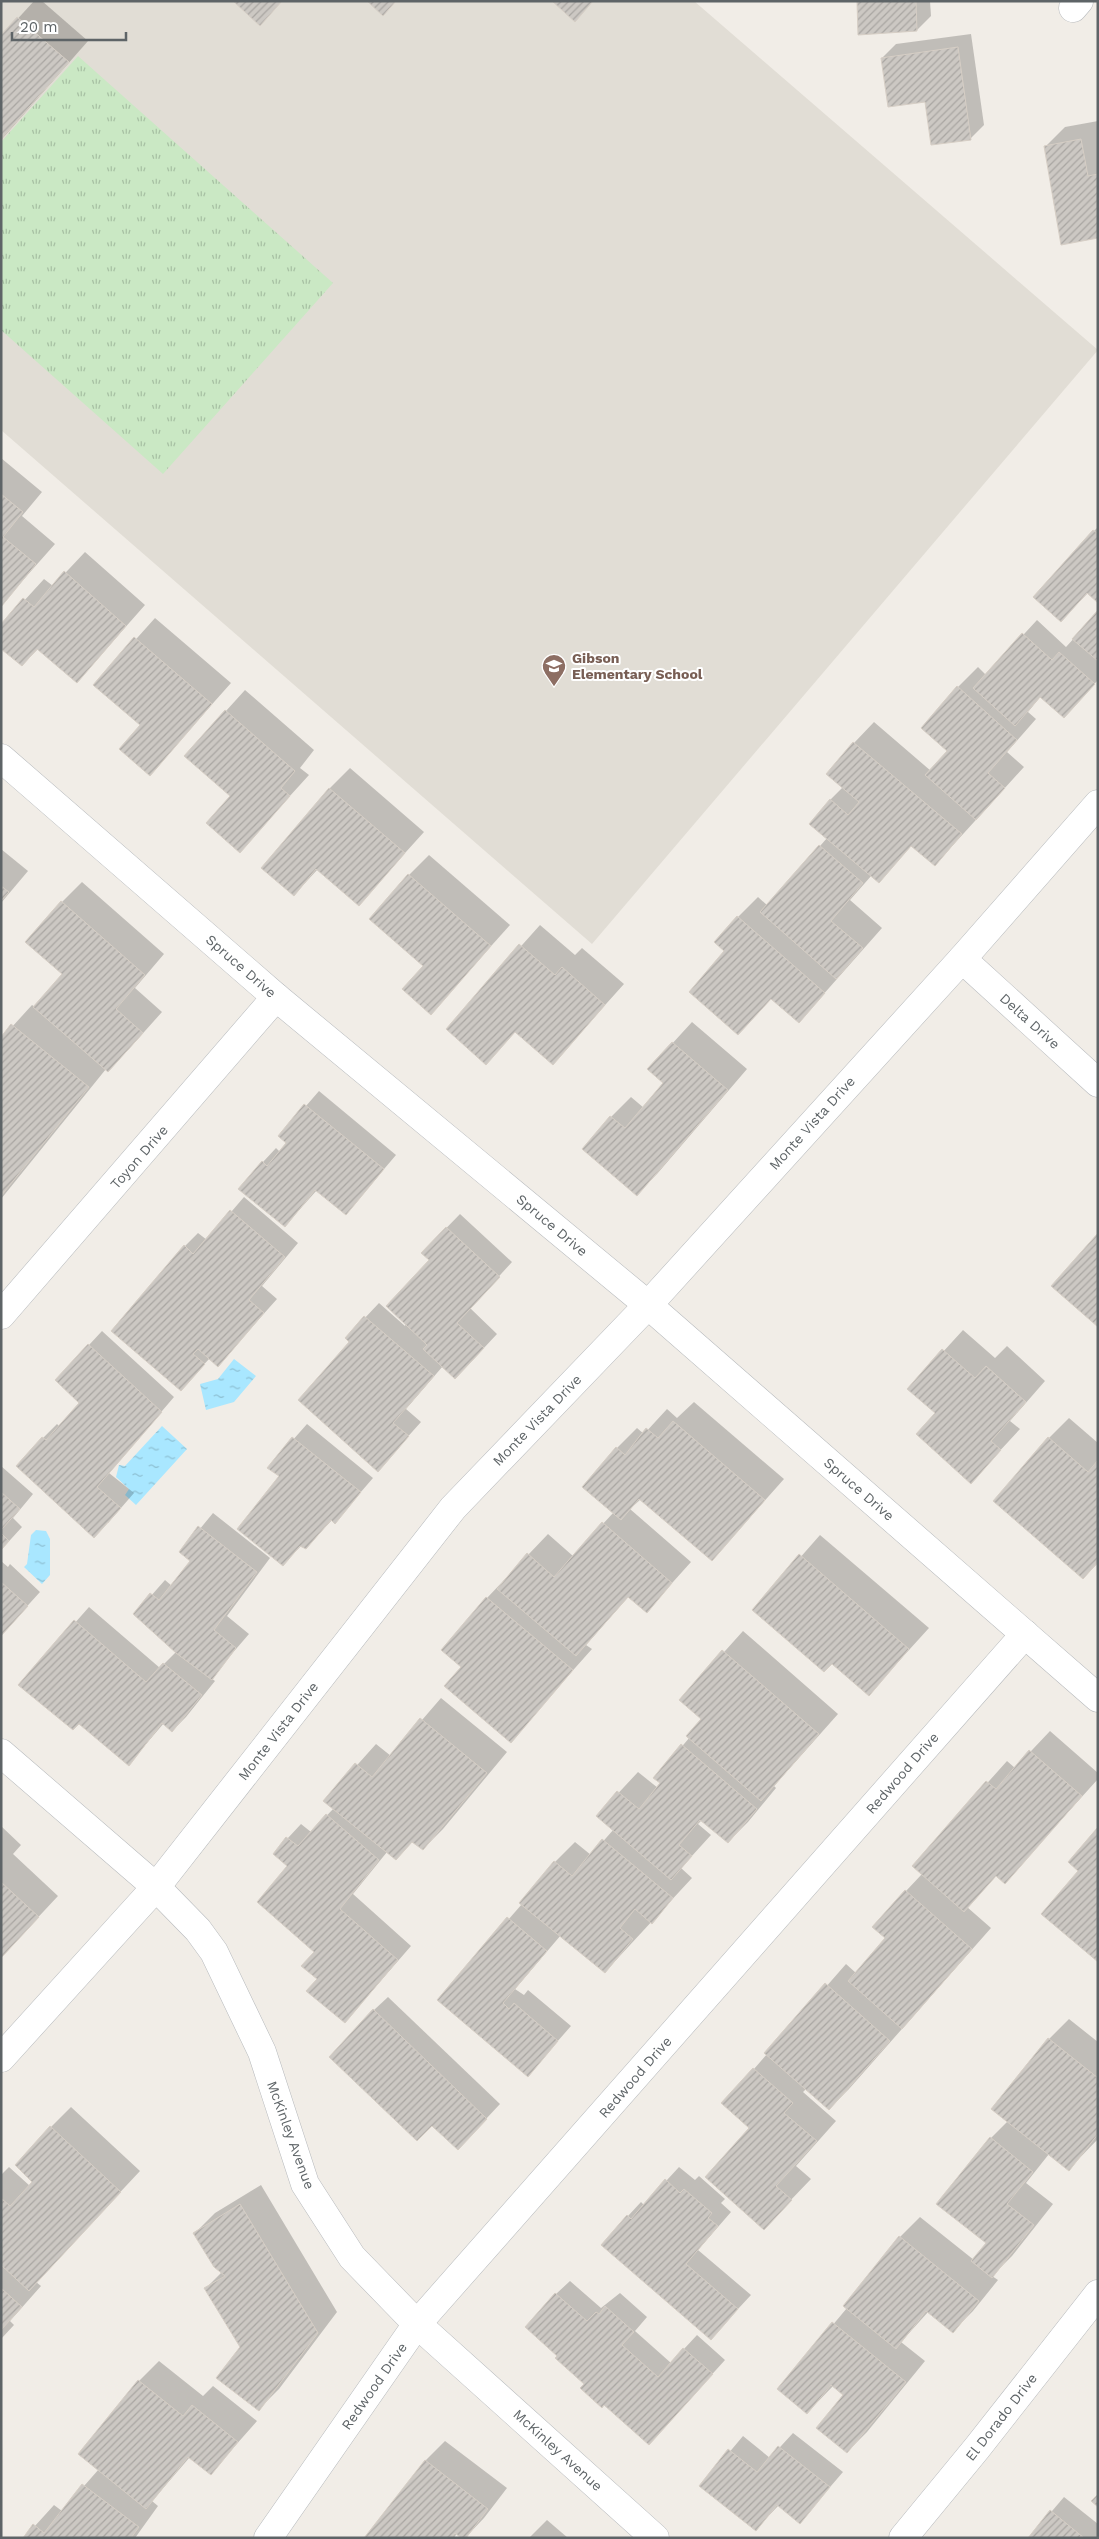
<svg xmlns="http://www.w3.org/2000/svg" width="1099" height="2539" font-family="'Work Sans',sans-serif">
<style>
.education{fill:#e1ddd5}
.grass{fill:url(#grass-tufts)}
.water{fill:url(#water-ripples)}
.shadow{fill:#0003}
.building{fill:url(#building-hatch);stroke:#d6cec5}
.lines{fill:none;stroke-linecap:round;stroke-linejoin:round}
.minor-casing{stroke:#b7babd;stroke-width:29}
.minor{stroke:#fff;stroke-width:28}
.labels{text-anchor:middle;stroke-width:4;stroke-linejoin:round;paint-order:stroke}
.education-label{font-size:14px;font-weight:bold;fill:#785e54;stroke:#fff;text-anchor:start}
.street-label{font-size:14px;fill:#5e6467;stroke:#fff}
</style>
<defs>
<pattern id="grass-tufts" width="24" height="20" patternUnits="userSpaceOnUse" patternTransform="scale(1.25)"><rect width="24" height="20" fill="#cae8c4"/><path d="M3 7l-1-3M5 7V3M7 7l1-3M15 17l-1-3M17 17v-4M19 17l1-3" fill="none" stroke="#a7c0a3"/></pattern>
<pattern id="water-ripples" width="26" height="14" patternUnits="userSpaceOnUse" patternTransform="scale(1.25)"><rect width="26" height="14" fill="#a9e7ff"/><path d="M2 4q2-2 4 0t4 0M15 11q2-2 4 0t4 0" fill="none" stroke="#8dbfd2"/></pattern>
<pattern id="building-hatch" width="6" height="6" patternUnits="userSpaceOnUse" patternTransform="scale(1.25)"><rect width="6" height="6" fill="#ccc8c3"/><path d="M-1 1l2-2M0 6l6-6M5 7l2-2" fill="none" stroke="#a9a6a2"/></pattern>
</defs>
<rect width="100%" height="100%" fill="#f1ede7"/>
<polygon class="education" points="1,1 694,1 1098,350 592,944 1,430"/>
<polygon class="grass" points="78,56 333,283 163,474 1,330 1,142"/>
<g class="water">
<polygon points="234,1359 256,1376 234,1402 206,1410 200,1384 218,1379"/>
<polygon points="162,1426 187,1449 136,1505 125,1495 129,1489 116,1477 119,1465 125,1466"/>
<polygon points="36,1530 46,1531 50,1539 50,1575 42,1584 24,1567 27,1564 31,1535"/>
</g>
<g class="shadow">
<polygon points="34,1 42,1 88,41 1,140 1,37"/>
<polygon points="858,1 930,1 931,16 917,30"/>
<polygon points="971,34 984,125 970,139 882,58 896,44"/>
<polygon points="1098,121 1098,237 1045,147 1065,127"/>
<polygon points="1,458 42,492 22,516 55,544 1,605"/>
<polygon points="1098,527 1098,601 1088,593 1061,620 1094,531"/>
<polygon points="85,552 145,605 77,682 38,649 22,665 1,626 44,579 53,586"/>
<polygon points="1098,612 1098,680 1064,717 1041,696 1028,712 1036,719 1007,752 1024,767 935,865 912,845 879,881 872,875 850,900 882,928 799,1022 772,998 738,1033 725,951 738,917 758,897 768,906 827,838 830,800 843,787 828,774 854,743 874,722 931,771 949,750 958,687 978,667 986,675 1037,620 1066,647"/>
<polygon points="155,618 231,683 150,774 142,725 95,685"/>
<polygon points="245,690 314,750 300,768 309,775 240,851 232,795 186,755"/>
<polygon points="350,768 424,832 359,904 318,869 294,895 262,868 330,788"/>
<polygon points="1,849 28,871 1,903"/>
<polygon points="429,855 510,925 431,1013 409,875"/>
<polygon points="82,882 164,954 135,988 162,1012 128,1050 108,1070 106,1069 1,1199 1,1039 32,1005 35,1007 64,974 62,902"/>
<polygon points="540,925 575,955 582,948 624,984 553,1063 516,1031 486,1063 447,1029"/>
<polygon points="692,1022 747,1069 657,1174 637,1194 611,1117 631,1097 644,1108 665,1083 649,1069"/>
<polygon points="319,1091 396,1155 346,1214 317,1190 285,1226 263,1162 276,1148 280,1152 288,1143 280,1136"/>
<polygon points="244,1197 298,1243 262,1286 277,1299 218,1365 210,1358 181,1389 185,1246 198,1233 207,1240"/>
<polygon points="460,1214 512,1262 470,1308 497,1334 469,1364 443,1366 406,1409 421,1422 378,1470 351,1342 346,1338 379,1303 405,1326 431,1260 423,1252"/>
<polygon points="963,1330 995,1358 1007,1346 1045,1381 1010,1421 1020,1429 971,1482 937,1413 909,1389"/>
<polygon points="102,1331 174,1397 109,1473 134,1493 108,1523 43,1438 57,1424 60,1427 81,1403 89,1345"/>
<polygon points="694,1402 784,1479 712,1560 641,1499 630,1509 691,1562 646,1612 629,1596 586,1645 592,1649 510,1741 463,1667 443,1650 487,1598 548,1534 573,1556 614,1512 617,1448 637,1428 644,1434 667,1409 677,1418"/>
<polygon points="1069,1418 1098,1443 1098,1563 1083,1578 1049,1438"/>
<polygon points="307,1424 373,1478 335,1522 332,1520 306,1548 302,1545 283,1564 280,1476 269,1467"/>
<polygon points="1,1466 33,1494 13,1518 22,1527 1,1550"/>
<polygon points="213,1513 270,1558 227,1616 249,1634 211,1678 215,1681 186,1717 172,1731 164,1723 129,1764 79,1723 20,1685 89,1607 160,1668 176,1652 135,1614 165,1580 172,1586 192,1561 181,1552"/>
<polygon points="820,1535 929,1628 869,1694 832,1662 754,1610"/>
<polygon points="1,1561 8,1567 10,1564 40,1592 1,1635"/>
<polygon points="743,1631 838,1714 774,1786 776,1788 748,1822 728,1842 702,1820 698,1824 711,1835 681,1868 692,1878 605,1972 561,1935 515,1989 524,1995 528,1990 571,2026 528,2075 439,1999 522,1904 555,1862 575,1842 591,1855 614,1829 597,1816 638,1772 658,1788 662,1783 655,1778 690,1737 703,1719 681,1700"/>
<polygon points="441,1698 507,1752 443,1829 423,1849 413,1841 396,1859 387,1852 353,1894 411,1946 345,2022 319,1979 316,1952 289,1866 274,1853 301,1824 311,1832 334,1808 325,1801 376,1744 391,1756"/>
<polygon points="1050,1731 1098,1773 1098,1779 1005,1882 997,1875 967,1907 991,1928 849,2089 829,2109 806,2089 803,2092 836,2121 796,2166 811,2179 764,2228 751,2128 754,2069 846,1964 856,1973 887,1938 906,1891 922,1874 913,1866 1007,1761 1015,1768"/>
<polygon points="1,1826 21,1845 13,1854 58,1896 1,1957"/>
<polygon points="388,1997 500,2104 471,2135 374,2010"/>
<polygon points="1069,2019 1098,2042 1098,2139 1069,2169 1049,2154 1026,2183 1053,2204 1012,2256 992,2276 998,2280 973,2311 953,2331 929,2311 901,2342 925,2361 867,2432 847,2452 845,2395 834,2385 807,2413 779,2389 847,2308 900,2237 920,2217 974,2260 987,2243 991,2138 1008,2121 1049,2039"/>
<polygon points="71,2107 140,2171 36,2282 41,2286 10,2321 14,2325 1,2339 1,2175 9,2167 30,2186 34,2182 51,2127"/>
<polygon points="679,2167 695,2180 699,2176 725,2199 721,2203 731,2212 698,2250 751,2295 711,2338 628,2216 641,2202 644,2205"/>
<polygon points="261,2185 337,2312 279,2389 259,2409 242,2347 206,2288 222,2272 195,2233 215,2213"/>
<polygon points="570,2281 601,2308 620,2293 647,2317 635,2331 671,2363 697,2335 725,2360 649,2444 586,2384 559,2356 556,2294"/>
<polygon points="159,2361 203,2396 213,2386 257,2421 211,2473 190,2457 152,2501 158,2506 135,2538 24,2538 54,2505 62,2511 99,2469 80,2454 139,2381"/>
<polygon points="793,2433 843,2472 800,2522 779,2505 756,2529 701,2486 743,2436 770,2458"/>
<polygon points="445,2441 507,2488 484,2518 465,2538 457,2533 454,2538 366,2538 425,2461"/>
<polygon points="1064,2497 1098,2524 1098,2538 1029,2538"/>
<polygon points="547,2520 568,2538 529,2538"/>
</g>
<g class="building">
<polygon points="233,1 282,1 260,26"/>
<polygon points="367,1 396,1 383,16"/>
<polygon points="552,1 593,1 575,22"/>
<polygon points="857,1 916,1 917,31 858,35"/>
<polygon points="17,17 69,62 1,139 1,35"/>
<polygon points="958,47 971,140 931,145 925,102 888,107 881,58"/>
<polygon points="1081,139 1088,176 1098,174 1098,238 1061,245 1044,146"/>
<polygon points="1,494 23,512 3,537 36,564 1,607"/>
<polygon points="1093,530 1098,534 1098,603 1087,593 1061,622 1033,597"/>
<polygon points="64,571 126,626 77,683 37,649 22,666 1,649 1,624 23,598 34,607"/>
<polygon points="1098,610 1098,661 1072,639"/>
<polygon points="1022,633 1052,660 1059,652 1095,684 1064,718 1040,697 1015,726 973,688"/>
<polygon points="134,637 212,704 150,776 119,749 140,725 93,685"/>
<polygon points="957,686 1017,740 988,773 1005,788 976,820 925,775 947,751 921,728"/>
<polygon points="225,710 295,771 281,788 290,796 240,853 206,823 230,796 184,756"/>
<polygon points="853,742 962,834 935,866 911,846 879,883 809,824 830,799 848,815 859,802 826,774"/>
<polygon points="329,788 405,853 359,906 316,869 294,896 261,868"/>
<polygon points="819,845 863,883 831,921 863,948 836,979 760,912"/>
<polygon points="408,874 491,946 431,1015 402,989 423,966 369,919"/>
<polygon points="1,886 9,892 1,901"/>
<polygon points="61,901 145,975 116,1009 143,1033 108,1072 33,1007 62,974 25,942"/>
<polygon points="737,916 825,993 799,1023 771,999 738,1035 689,992 724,951 714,942"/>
<polygon points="519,944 555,975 562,967 605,1005 553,1065 515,1032 486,1065 446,1029"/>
<polygon points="11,1024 89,1087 1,1196 1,1037"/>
<polygon points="672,1042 728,1090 637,1196 582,1149 610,1116 625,1128 663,1083 647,1069"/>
<polygon points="304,1104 384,1169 346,1215 315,1190 285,1227 238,1189 262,1161 267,1166 286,1143 278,1136"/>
<polygon points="230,1210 285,1257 249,1300 264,1313 218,1367 198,1349 193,1354 205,1364 181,1391 111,1331 184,1245 193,1254"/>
<polygon points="446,1227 500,1277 457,1323 484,1348 455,1379 423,1349 427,1345 386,1306 429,1260 421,1253"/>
<polygon points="1098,1233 1098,1327 1051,1286"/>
<polygon points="364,1316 434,1376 393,1423 409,1436 378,1472 298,1400 349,1342 345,1338"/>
<polygon points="88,1344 162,1412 97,1487 121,1508 94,1538 16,1466 42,1437 46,1440 79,1403 55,1380"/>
<polygon points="942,1349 975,1378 986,1366 1026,1402 991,1441 1001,1450 971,1484 916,1434 935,1413 907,1389"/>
<polygon points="673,1421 765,1500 712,1561 639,1499 621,1520 582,1487 616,1447 625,1455 646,1428 658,1438"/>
<polygon points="292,1437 361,1492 335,1524 331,1520 306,1549 300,1546 283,1566 237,1529 279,1476 267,1468"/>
<polygon points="1048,1437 1088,1472 1098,1460 1098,1562 1083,1579 993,1501"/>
<polygon points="1,1492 20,1509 1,1530"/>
<polygon points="602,1522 672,1583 647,1613 628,1597 576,1656 497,1589 527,1553 554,1577"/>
<polygon points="198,1526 257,1572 214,1630 236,1648 212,1680 176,1653 133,1614 150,1593 159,1600 190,1561 179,1552"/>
<polygon points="1,1533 9,1541 1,1550"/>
<polygon points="799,1554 909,1649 869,1696 832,1664 824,1672 752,1610"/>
<polygon points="1,1582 28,1606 1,1636"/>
<polygon points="486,1597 573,1670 511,1743 444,1686 461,1667 441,1650"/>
<polygon points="74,1620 146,1682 163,1663 202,1695 172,1732 162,1723 129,1766 79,1724 73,1730 18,1685"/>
<polygon points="722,1650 819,1734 761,1801 686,1736 701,1719 679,1700"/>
<polygon points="420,1718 487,1773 423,1850 412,1842 396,1860 323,1801 355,1763 372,1777"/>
<polygon points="681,1744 757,1809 728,1843 700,1820 679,1845 692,1856 671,1880 596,1816 617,1791 639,1809 660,1783 653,1778"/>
<polygon points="1029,1750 1082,1796 1005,1884 996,1876 964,1912 912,1866 986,1781 996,1789"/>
<polygon points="326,1814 379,1860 340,1909 398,1960 345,2023 306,1991 317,1979 301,1966 314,1952 257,1902 287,1866 273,1854 286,1837 298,1846"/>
<polygon points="1098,1827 1098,1962 1041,1914 1078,1871 1068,1862"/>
<polygon points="602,1839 673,1898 652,1924 635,1909 620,1928 633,1939 605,1973 519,1903 554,1861 572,1876"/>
<polygon points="1,1882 39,1917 1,1958"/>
<polygon points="905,1890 972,1949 902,2029 848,1981 885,1938 872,1927"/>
<polygon points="507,1917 547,1951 503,2003 509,2009 514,2003 558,2041 528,2077 437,2000"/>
<polygon points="825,1983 890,2041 829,2110 764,2053"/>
<polygon points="373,2009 487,2119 458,2150 432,2126 417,2141 329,2057"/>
<polygon points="1048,2038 1098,2078 1098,2134 1069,2171 991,2109"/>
<polygon points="753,2068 793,2103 784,2113 817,2141 776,2186 792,2200 764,2230 705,2177 749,2128 721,2103"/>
<polygon points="50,2126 121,2192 29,2291 1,2265 1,2198 10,2206 32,2182 15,2165"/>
<polygon points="990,2137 1033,2172 1007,2204 1034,2225 992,2278 971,2261 986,2243 936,2204"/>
<polygon points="665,2179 680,2193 684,2189 712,2213 708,2218 718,2226 686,2264 738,2309 711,2340 601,2245 627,2215 631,2219"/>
<polygon points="240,2204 318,2333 259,2411 216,2378 240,2347 204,2288 225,2276 214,2267 193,2233"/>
<polygon points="899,2236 979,2301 953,2333 926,2311 896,2349 843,2306"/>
<polygon points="1,2288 22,2307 1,2330"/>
<polygon points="555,2293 587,2321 596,2312 599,2314 605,2306 634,2332 622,2345 658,2377 683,2348 713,2374 649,2445 604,2405 602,2408 580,2388 584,2384 555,2358 557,2356 525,2327"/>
<polygon points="832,2322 906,2382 847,2453 816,2428 843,2395 831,2385 807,2414 777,2389"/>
<polygon points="138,2380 183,2416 192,2405 238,2442 211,2475 188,2457 146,2509 78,2454"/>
<polygon points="778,2446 830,2487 800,2524 777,2505 756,2531 699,2486 728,2449 757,2472"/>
<polygon points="425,2460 488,2509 466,2538 461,2538 455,2533 451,2538 364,2538"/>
<polygon points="82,2484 139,2527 131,2538 23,2538 33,2524 44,2533"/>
<polygon points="1098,2494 1098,2507 1091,2501"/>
<polygon points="1050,2510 1084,2538 1028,2538"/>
</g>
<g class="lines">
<g class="minor-casing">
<g id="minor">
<polyline points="1073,8 1079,1"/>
<polyline points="1,758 276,997 648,1305 1098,1698"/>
<polyline points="962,959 1098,1083"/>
<polyline points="1,1315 276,997"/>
<polyline points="1,1753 156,1887 198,1930 214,1952 262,2052 305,2184 352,2257 417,2324 655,2538"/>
<polyline points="1,2058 156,1887 453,1508 648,1305 962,959 1098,804"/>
<polyline points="268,2538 417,2324 1025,1634"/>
<polyline points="903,2538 977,2448 1098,2294"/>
</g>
</g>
<use href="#minor" class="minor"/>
</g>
<defs>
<g id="school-pin" transform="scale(1.25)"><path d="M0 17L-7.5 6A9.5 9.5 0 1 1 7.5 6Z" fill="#8d6e63" stroke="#fff"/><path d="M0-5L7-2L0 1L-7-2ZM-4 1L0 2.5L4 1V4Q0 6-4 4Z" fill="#fff"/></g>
</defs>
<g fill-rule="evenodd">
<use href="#school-pin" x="554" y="666"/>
</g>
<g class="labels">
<g class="education-label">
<text x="572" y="663">Gibson<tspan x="572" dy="16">Elementary School</tspan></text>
</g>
<g class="street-label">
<text transform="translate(241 966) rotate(41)" y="5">Spruce Drive</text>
<text transform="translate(1030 1021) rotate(42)" y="5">Delta Drive</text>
<text transform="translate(812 1123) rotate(-48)" y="5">Monte Vista Drive</text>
<text transform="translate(139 1157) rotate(-49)" y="5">Toyon Drive</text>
<text transform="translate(552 1225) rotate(40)" y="5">Spruce Drive</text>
<text transform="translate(537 1420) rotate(-46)" y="5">Monte Vista Drive</text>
<text transform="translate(859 1489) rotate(41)" y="5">Spruce Drive</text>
<text transform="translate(278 1731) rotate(-52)" y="5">Monte Vista Drive</text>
<text transform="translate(902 1773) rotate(-49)" y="5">Redwood Drive</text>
<text transform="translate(635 2077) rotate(-49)" y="5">Redwood Drive</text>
<text transform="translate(291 2135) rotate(70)" y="5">McKinley Avenue</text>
<text transform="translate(374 2386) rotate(-55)" y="5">Redwood Drive</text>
<text transform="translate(1001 2417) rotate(-52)" y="5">El Dorado Drive</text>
<text transform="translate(558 2450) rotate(42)" y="5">McKinley Avenue</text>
</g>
</g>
<rect width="1099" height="2539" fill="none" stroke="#5e6467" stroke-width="5"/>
<path d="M12 32v8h114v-8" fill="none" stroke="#5e6467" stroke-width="2.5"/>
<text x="20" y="32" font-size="15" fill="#5e6467" stroke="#ffffff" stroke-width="4" paint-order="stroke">20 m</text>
</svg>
